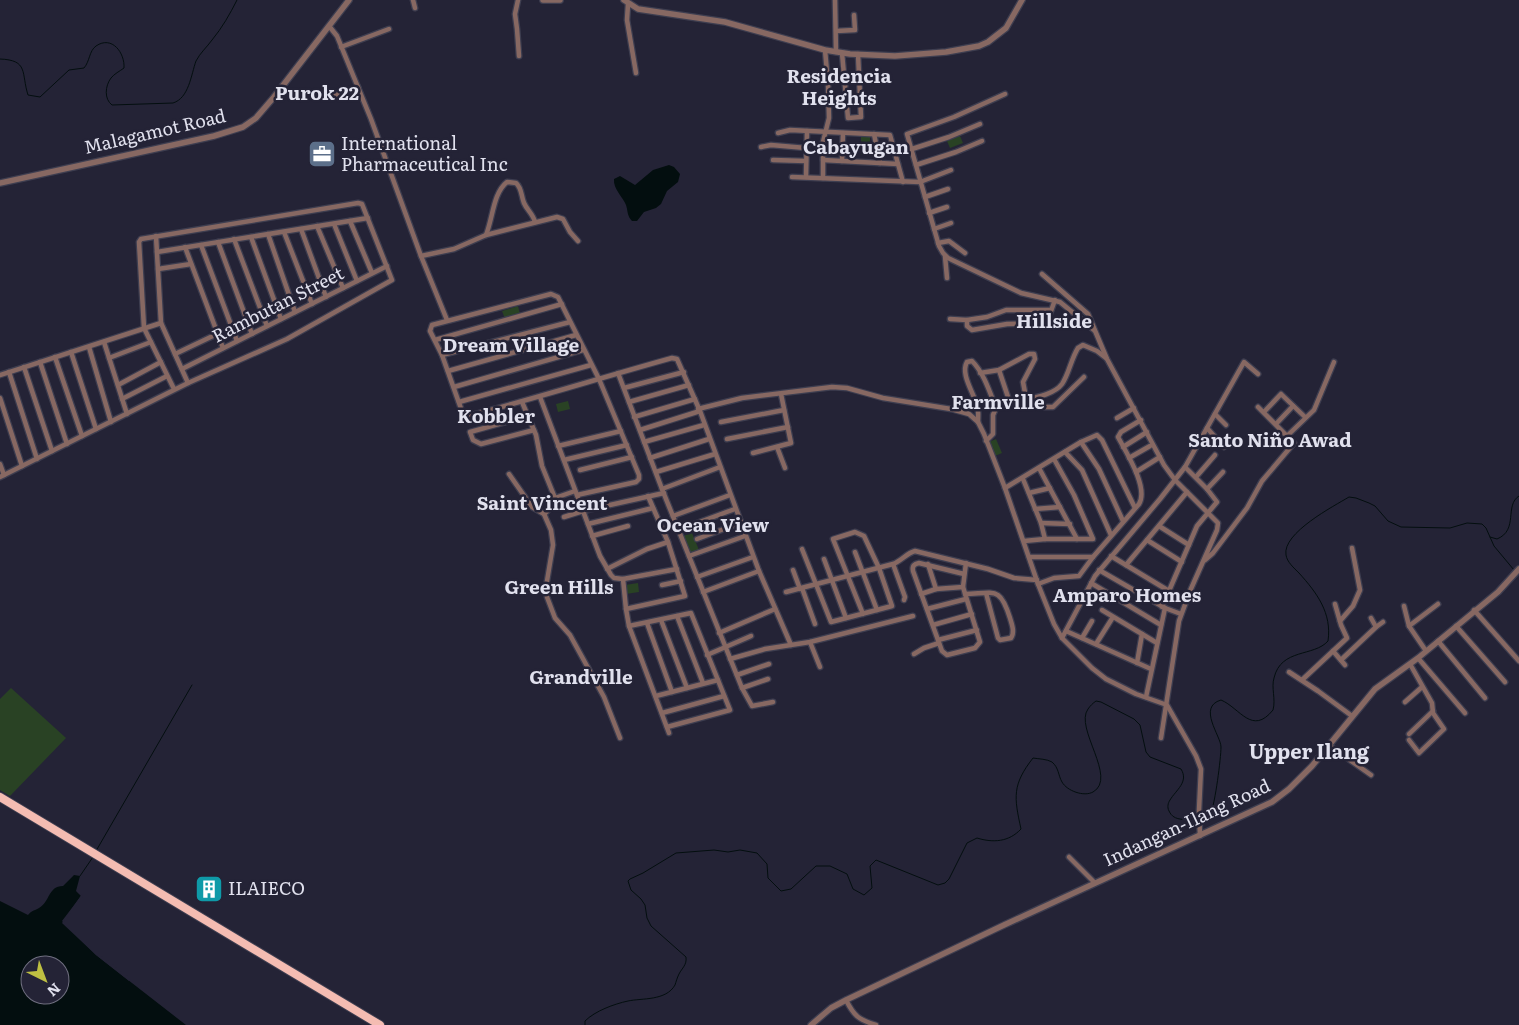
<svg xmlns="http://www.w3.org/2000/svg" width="1519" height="1025" font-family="Literata,serif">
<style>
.green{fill:#294224}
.water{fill:#030e0f;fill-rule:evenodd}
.pier{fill:#242336}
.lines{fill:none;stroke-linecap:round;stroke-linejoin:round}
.stream{stroke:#030e0f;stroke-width:1}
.minor-casing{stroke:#3e3e50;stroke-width:7}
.tertiary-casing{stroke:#3e3e50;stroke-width:8}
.trunk-casing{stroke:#3e3e50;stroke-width:10}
.minor{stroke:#876862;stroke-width:4.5}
.tertiary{stroke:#876862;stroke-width:5.5}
.trunk{stroke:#f4bcb2;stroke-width:8}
.labels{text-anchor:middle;stroke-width:5;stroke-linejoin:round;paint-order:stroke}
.street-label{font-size:18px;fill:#e1e1ee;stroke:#242336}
.poi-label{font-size:18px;fill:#e1e1ee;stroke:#242336;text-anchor:start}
.neighbourhood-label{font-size:19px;font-weight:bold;fill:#e1e1ee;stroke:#242336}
.quarter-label{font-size:20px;font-weight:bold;fill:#e1e1ee;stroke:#242336}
</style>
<rect width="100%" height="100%" fill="#242336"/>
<g class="green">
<polygon points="960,136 963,143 950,148 947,141"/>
<polygon points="861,137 870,137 870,154 861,155"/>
<polygon points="518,306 520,314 505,319 502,311"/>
<polygon points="568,401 570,409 558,412 556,404"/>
<polygon points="996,439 1002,453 995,456 989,442"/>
<polygon points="692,533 699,550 690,554 683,536"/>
<polygon points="638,583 639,592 626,594 625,585"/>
<polygon points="11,688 66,738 10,796 0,790 0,699"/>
</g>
<g class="water">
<path d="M669,165L674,167L680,174L678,182L667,191L661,204L656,208L644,212L637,221H632C627,216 628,211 626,205C623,197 613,189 614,179L620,176L635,185L653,170Z"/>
<path d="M74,875L80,876L76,891L81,896L62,921L96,955L186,1025H0V901L28,915C32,910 34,911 39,908C50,902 48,886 63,886ZM30,965H60V995H30Z"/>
</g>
<polygon class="pier" points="82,894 83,897 64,922 98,953 131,979 129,981 96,955 62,923"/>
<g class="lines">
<g class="stream">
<path d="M0,59C29,60 21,73 28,95L40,97L69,70L84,68C90,61 89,51 96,46C112,35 125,53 124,68C120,71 114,74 111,78C105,86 104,99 112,105L173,103C189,98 191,75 196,61C200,53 207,47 212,40C222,28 230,14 237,0"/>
<path d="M1490,537L1497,539C1519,530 1504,505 1519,496"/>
<path d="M1202,818C1206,818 1209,816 1211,812C1215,804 1221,758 1221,747C1221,736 1197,707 1221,700C1240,708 1252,736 1273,710C1276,699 1271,688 1274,678C1281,648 1314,657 1328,641C1332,613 1317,593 1299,573C1294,568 1287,562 1286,555C1282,533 1334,506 1349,497L1356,498L1369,503L1375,506L1388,521L1401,527L1450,528L1467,523L1482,524L1486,528L1494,546L1514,570"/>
<polyline points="96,851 192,685"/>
<polyline points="80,876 93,857"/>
<path d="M585,1025V1021C595,1011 614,1004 628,1001C642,998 666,1001 675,985C676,982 677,978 679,974C682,968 687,965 686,957L651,926L647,918L645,905L641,899L631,890L628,881L630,879L643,873L676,853L714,850L728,852L740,850L757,853L767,864L768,878L781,891L791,889L816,866H830L847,874L853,889L864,895L872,888L870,866L876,860L938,885L945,883L949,879L967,843L977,838C993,843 1009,842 1021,829C1014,797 1012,785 1033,758C1039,759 1047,759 1052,762C1059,768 1058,775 1062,782C1067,791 1084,797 1093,792C1118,778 1074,728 1088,709C1090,706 1093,703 1096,701L1101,702L1134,719L1140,725L1146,752L1150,757L1181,769C1189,782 1176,790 1170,800C1168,803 1167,807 1169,811C1174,822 1186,819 1197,819"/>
</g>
<g class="minor-casing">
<g id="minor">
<polyline points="413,0 415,8"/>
<polyline points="518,0 515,14 517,29 519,56"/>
<polyline points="835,0 836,52"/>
<polyline points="628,4 627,20 636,73"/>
<polyline points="329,26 337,36 371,119 421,256 447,320"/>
<polyline points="836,31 855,30 854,15"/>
<polyline points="341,47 389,29"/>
<polyline points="842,53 848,118 861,117 858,54"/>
<polyline points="1005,94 954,117 907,134 939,246 943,253 948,258 1021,293 1060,302 1094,330"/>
<polyline points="333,96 358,87"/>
<polyline points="778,133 790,130 890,135 903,182"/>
<polyline points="874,134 880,163"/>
<polyline points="761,147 771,145 806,148"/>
<polyline points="912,149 949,137 980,124"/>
<polyline points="773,160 806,161"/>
<polyline points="823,160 898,164"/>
<polyline points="842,161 843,133"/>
<polyline points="916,165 956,152 982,141"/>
<polyline points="792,177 920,182 951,170"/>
<polyline points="806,177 807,131"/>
<polyline points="823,178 823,142 829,118 828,83 825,50"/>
<polyline points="925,197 948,189"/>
<polyline points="929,213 947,207"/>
<polyline points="350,221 372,273"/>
<polyline points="334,224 357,281"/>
<polyline points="317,226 343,288"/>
<polyline points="301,229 326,297"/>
<polyline points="934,229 951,223"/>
<polyline points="284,232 312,304"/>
<polyline points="268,234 295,312"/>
<path d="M486,235C493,218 493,193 507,182L516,183C522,188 521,196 524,203C527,210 533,214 535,222"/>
<polyline points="156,236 161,323 188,383"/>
<polyline points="251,237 281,319"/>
<polyline points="234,239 267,326"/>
<polyline points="218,242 252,334"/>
<polyline points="938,243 949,241 965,253"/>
<polyline points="201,245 237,341"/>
<polyline points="185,247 223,348"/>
<polyline points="157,252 368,218"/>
<polyline points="421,256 454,249 486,235 557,217 563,219 570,232 578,241"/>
<polyline points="945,256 947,278"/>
<polyline points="158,269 191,264"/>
<polyline points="1042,274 1088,314 1107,359 1164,465 1175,480 1218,523 1217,530 1190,591 1179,621 1161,738"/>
<polyline points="950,319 967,320 987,317 1006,310 1051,310"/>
<polyline points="967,320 967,326 972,330 1007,324 1043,323 1048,319 1055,300"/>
<polyline points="435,340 562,304"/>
<polyline points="104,342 127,414"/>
<polyline points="89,347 111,422"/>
<polyline points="71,352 96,429"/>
<polyline points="175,354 217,334"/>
<polyline points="442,355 570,322"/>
<polyline points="55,357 82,436"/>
<polyline points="109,358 151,342"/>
<polyline points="40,362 67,444"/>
<polyline points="24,367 52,451"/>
<polyline points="182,369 387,266"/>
<polyline points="999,370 1010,403"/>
<polyline points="448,371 576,335"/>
<polyline points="9,372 37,459"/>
<polyline points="618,373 662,489 742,688 752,706 773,702"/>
<polyline points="980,373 999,370 1029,354 1034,354 1035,359 1023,382 1026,398"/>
<polyline points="0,375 161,323"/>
<polyline points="118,385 161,362"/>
<polyline points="454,387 583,350"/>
<polyline points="624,388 684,372"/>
<polyline points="540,397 600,556 611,575 614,578 623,579 677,569"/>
<polyline points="0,398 22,466"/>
<polyline points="122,399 167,376"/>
<polyline points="1019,401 1044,407 1053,407 1084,377"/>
<polyline points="459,402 591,365"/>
<polyline points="522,402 536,435 542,466 555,498 554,505 544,514"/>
<polyline points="629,402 689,385"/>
<polyline points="698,409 742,398 832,387 847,388 883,398 951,409 969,414 978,422 984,434 1005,488 1038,584 1054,624 1062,638 1092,668 1106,679 1136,694 1167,705 1196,756 1201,769 1199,810 1200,836"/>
<polyline points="1264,412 1281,394 1305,417"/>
<polyline points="1215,414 1226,425"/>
<polyline points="528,416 470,432 473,440 481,444 534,430"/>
<polyline points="634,417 695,399"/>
<polyline points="1117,418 1134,408"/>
<polyline points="721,422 784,410"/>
<path d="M978,422C978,416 979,411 977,406C974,393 960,374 967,362L972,361C984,373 990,393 996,408"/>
<polyline points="1276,424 1293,406"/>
<polyline points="1207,428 1224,447"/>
<polyline points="640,430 700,411"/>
<polyline points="1288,435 1314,410 1334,362"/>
<polyline points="727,439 788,427"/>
<path d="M986,441L993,434V415L996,408C1015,398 1050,400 1062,384C1069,374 1071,359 1078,348L1083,345L1097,351L1106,358"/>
<polyline points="644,442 704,425"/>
<polyline points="1081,442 1099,469 1123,521"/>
<polyline points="558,446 621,431"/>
<polyline points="777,447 785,468"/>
<polyline points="1123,447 1147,432"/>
<polyline points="1065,452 1082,470 1111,535"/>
<polyline points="753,453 791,443 781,394"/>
<polyline points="650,458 709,439"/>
<polyline points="1129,458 1150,446"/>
<polyline points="564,460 627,445"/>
<polyline points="0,464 4,475"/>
<polyline points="1039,468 1077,539"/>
<polyline points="580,470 632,457"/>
<polyline points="656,472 715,454"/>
<polyline points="1136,472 1160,457"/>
<polyline points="509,474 532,507 544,514 551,530 553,545 546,587 547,597 555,618 570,635 604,697 620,738"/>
<polyline points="0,477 188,383 287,339 392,280 362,204 358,203 141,239 139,242 144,328 174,389"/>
<polyline points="1196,477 1215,455"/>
<polyline points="1023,479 1041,523 1045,539"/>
<polyline points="1005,488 1081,442 1097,435 1102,440 1135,508"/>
<polyline points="662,489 720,467"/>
<polyline points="1207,489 1223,472"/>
<polyline points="1029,493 1050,488"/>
<path d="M577,495L636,482L639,479V475L599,379L558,297L551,294L432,325L430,331L442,355L464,417C534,399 603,377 672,358L677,359L700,411L759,571L791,645"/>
<polyline points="555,498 575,491"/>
<polyline points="1035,509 1060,507"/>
<polyline points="673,516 730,495"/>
<polyline points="564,517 583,511 664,493"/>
<polyline points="1041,523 1070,524"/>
<polyline points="588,524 653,508"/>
<polyline points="1159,526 1189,545"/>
<polyline points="678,530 735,509"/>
<polyline points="592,536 628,526"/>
<polyline points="697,539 740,523"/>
<polyline points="1147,540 1182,562"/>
<polyline points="1024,541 1045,539 1093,539 1074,495 1054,459"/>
<polyline points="802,549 831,622 892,606 879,568 864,536 855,532 833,539 863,614"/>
<polyline points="855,552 877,610"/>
<polyline points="689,556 745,536"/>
<polyline points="1111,556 1169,591"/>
<polyline points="1029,557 1093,557"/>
<polyline points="824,559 846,618"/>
<polyline points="1205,560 1213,553 1247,508 1262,481 1294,443 1258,407"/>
<polyline points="893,564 905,597 904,600"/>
<polyline points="928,564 936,589"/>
<polyline points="1126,565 1187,492"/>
<polyline points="607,569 647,549 668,542"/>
<polyline points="793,570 800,589"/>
<polyline points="1099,570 1165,608 1181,614"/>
<path d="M964,574L919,563C914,564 912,566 913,571L942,651L947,655L975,648L980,642L963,587L966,563"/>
<polyline points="697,577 753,557"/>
<polyline points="623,579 626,609 629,626 669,733"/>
<polyline points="1091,583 1161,625"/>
<path d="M1038,584L1054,578L1079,576L1093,557L1139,504C1149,488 1126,452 1118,437L1121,432L1141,420"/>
<polyline points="662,585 681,581"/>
<polyline points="802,588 815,624"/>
<polyline points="703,592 759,571"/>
<path d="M786,592L893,564C901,561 907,553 915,551L988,569L1014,578L1037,580"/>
<polyline points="921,594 936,589 963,587"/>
<path d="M965,594C995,593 1000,586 1010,618C1012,625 1015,632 1011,638L1000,640L998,638L986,593"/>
<polyline points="1404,606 1409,626 1426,651"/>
<polyline points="1162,607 1197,526 1217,502 1207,489 1185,467"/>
<polyline points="626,609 685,596 668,542 648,496"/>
<polyline points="927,609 966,599"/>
<polyline points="1102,610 1157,643"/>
<polyline points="1474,610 1519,661"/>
<polyline points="677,616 703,683"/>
<polyline points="1371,618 1376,627"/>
<polyline points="661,620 687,688"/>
<polyline points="1340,621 1353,606 1360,590 1352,548"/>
<polyline points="647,623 672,692"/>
<polyline points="933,625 972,614"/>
<polyline points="629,626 691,613 730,710 667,727"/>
<polyline points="1409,626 1438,604"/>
<polyline points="1456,626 1505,682"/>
<polyline points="1066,631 1151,669"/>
<polyline points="719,633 775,609"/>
<polyline points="1062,638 1095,576 1160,499 1185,467 1244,362 1258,374"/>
<polyline points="1082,638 1092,621"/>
<polyline points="938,640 977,630"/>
<polyline points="1438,641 1485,698"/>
<polyline points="810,642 820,667"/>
<polyline points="1096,644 1113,617"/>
<polyline points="1333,651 1345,665"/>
<polyline points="914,654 924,648 939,643"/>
<polyline points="707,655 751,636"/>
<polyline points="1418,658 1465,713"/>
<polyline points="730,659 765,649 810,642 913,616"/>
<polyline points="1341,660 1376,627 1383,622"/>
<polyline points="1137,663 1142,634"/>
<polyline points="1289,672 1318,691 1352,716"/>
<polyline points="737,675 769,664"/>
<polyline points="1302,680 1347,638 1341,625 1335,604"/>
<polyline points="742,688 768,679"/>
<polyline points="656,696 718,680"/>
<polyline points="1146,697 1165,608"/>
<polyline points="1405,702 1422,687"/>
<polyline points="662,713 724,696"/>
<polyline points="1409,734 1433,711"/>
<polyline points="1409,740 1419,753 1444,729 1433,713 1432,703 1410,664"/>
<polyline points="1330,746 1371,775"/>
<polyline points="1069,857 1095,883"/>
<path d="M846,1000C854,1016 859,1020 876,1025"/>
</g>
</g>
<g class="tertiary-casing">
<g id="tertiary">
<polyline points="543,0 560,0"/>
<polyline points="624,0 638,9 725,22 825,50 850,54 895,56 946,52 979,46 988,42 1006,28 1022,0"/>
<polyline points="0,183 214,136 243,127 256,118 274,97 349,0"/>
<polyline points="811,1025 831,1008 846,1000 1004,925 1272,802 1289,789 1312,766 1375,689 1418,658 1498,592 1519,569"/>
</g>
</g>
<g class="trunk-casing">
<polyline id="trunk" points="0,797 380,1025"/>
</g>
<use href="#minor" class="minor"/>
<use href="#tertiary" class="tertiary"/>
<use href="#trunk" class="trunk"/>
</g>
<defs>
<g id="office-square" transform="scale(1.4375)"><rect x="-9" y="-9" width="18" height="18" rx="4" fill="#5c6f8a" stroke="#242336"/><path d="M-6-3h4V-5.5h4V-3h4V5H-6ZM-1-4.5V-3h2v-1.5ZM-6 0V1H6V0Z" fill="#fff"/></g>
<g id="building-square" transform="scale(1.4375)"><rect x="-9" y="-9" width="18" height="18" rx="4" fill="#0f9aa8" stroke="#242336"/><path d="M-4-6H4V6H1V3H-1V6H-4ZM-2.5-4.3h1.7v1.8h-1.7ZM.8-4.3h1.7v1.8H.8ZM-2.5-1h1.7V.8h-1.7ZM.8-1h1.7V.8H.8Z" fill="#fff"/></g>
</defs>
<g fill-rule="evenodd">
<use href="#office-square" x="322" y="154"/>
<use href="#building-square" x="209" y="889"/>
</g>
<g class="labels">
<g class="street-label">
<text transform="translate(155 132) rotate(-13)" y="6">Malagamot Road</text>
<text transform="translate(278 305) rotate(-27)" y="6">Rambutan Street</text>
<text transform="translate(1187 823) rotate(-25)" y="6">Indangan-Ilang Road</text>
</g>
<g class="poi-label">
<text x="341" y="150">International<tspan x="341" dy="21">Pharmaceutical Inc</tspan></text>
<text x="228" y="895">ILAIECO</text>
</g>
<g class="neighbourhood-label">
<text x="839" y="83">Residencia<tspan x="839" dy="22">Heights</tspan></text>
<text x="317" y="100">Purok 22</text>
<text x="856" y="154">Cabayugan</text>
<text x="1054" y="328">Hillside</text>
<text x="511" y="352">Dream Village</text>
<text x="998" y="409">Farmville</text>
<text x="496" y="423">Kobbler</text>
<text x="1270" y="447">Santo Niño Awad</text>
<text x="542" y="510">Saint Vincent</text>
<text x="713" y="532">Ocean View</text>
<text x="559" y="594">Green Hills</text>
<text x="1127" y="602">Amparo Homes</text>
<text x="581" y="684">Grandville</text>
</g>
<g class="quarter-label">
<text x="1309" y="759">Upper Ilang</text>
</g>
</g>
<g transform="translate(45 980) rotate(138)"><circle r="24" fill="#242336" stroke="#706f80"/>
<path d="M0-4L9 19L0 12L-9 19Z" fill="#bebf42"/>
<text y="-8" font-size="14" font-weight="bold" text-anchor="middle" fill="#e1e1ee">N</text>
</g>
</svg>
